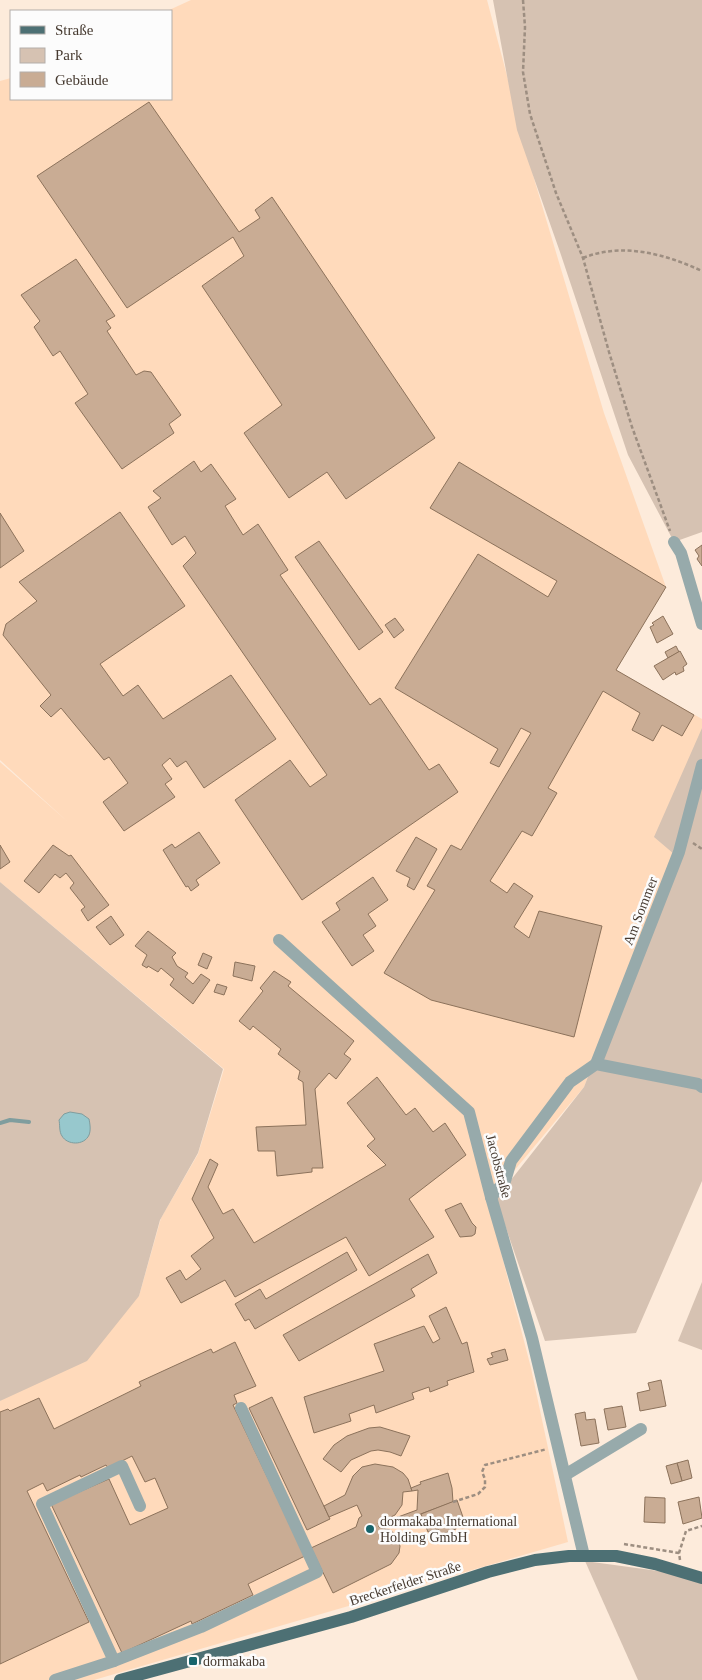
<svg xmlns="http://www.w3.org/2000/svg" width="702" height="1680" font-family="Georgia,serif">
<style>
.built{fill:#ffdabb}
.green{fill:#d6c2b2}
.water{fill:#97c8cd;stroke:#7f9d9e}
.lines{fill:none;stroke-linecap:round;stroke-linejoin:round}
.stream{stroke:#7f9d9e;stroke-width:4}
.building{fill:#c9ac94;stroke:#8c725b}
.path{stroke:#9d8e81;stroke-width:2.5;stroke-dasharray:4 2.5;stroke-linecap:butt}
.minor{stroke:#97aaab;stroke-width:12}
.major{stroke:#4d7074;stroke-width:12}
.poi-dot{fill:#17656c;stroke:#fcfcfc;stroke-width:2}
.labels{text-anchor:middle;stroke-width:5;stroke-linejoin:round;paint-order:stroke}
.street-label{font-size:14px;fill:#463a30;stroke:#fcfcfc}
.poi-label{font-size:14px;fill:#463a30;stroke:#fcfcfc;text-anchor:start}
</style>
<rect width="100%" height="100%" fill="#fdebdb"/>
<polygon class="built" points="191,0 487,0 535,182 604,413 666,587 616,670 702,719 702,728 674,853 584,1087 488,1202 531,1368 568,1542 94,1680 0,1680 0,1401 139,1296 161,1218 198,1154 224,1069 0,882 0,762 68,822 0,760 0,81 11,78 11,99 171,99 171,11 167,11"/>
<g class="green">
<polygon points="493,0 702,0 702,532 674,542 628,455 560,252 517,130"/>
<polygon points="702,728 702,1181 636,1333 545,1341 496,1199 584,1087 674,854 654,837"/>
<polygon points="0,882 223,1069 198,1153 160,1220 139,1296 87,1361 0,1401"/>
<polygon points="702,1282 702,1350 678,1341"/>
<polygon points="585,1561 673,1573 702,1581 702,1680 638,1680"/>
</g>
<path class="water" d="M70,1112L82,1114L89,1119C90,1124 91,1130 89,1135C84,1146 67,1145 62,1136C59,1132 60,1124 59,1120L64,1114Z"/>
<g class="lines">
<polyline class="stream" points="0,1123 10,1120 29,1122"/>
</g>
<g class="building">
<polygon points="149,102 239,232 260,218 255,210 272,197 435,438 346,499 327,472 289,498 244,433 282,405 202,286 244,256 233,237 127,308 37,176"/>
<polygon points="76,259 115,316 106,321 111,328 107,331 136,375 144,371 151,372 181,415 169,424 174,433 122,469 75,403 88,394 60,351 53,356 34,327 40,321 21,295"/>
<polygon points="194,461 201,472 211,464 236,499 225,506 243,535 258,524 288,570 280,575 370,705 380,698 429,770 439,764 458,792 302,900 235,800 290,760 310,787 327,775 183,566 196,553 185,536 172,545 148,507 161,498 153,491"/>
<polygon points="459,462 666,587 616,670 694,715 682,736 662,725 653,741 632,730 640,713 603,691 548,788 557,793 532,836 522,831 490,881 507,893 514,883 533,896 514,927 529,938 539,911 602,926 574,1037 431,1000 384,973 435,890 427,886 451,845 461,850 531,733 521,728 499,767 490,763 498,749 395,688 478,554 548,597 557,581 430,508"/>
<polygon points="120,512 185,606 100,664 123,696 138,685 163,719 231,675 276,739 204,788 186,761 177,767 170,758 162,765 172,779 165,784 175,797 124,831 103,802 128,783 109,757 104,760 61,708 51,717 40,706 51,695 3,635 6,624 37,601 19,582"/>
<polygon points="0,513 24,551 0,568"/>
<polygon points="319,541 383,632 359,650 295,557"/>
<polygon points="702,545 702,566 697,559 699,556 695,550"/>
<polygon points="663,616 673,634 657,643 650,627 654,625 652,623"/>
<polygon points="395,618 404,630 394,638 385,625"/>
<polygon points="676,646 679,652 668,658 665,652"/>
<polygon points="680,651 687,664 683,667 684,671 676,675 675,672 663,680 654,666"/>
<polygon points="199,832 220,863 196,880 199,885 191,891 188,886 186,887 163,850 172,844 175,848"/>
<polygon points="416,837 437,849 414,890 407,886 410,878 396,871"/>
<polygon points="0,845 10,862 0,869"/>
<polygon points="53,845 69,856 71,855 109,905 88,921 81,910 85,907 70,888 74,883 66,873 60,878 55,874 39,893 24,881"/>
<polygon points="373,877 388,900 368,914 376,926 363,935 374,951 352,966 322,922 340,910 336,903"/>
<polygon points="111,916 124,935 110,945 96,927"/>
<polygon points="148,931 176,953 172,957 177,966 188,973 185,977 193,984 201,974 210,980 193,1004 170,985 174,979 161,968 158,972 148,966 147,968 142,965 147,955 135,946"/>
<polygon points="203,953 212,957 207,969 198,965"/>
<polygon points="235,962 255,966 252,981 233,976"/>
<polygon points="274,971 291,982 288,986 354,1041 344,1054 351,1059 336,1079 329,1073 315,1089 323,1168 312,1168 312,1172 277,1176 275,1151 258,1151 256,1127 306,1125 303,1082 298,1079 300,1071 278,1054 281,1049 253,1026 250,1030 239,1021 263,991 260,988"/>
<polygon points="217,984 227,987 224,995 214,992"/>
<polygon points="377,1077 406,1115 415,1108 433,1132 445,1123 466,1155 409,1199 434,1237 369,1276 346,1237 235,1297 225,1280 181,1303 166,1278 180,1270 186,1280 201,1269 191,1256 214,1238 192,1199 210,1159 218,1164 208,1187 223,1214 233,1209 254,1243 386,1165 367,1146 375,1139 347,1103"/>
<polygon points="461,1203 472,1223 476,1227 475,1234 472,1236 460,1237 445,1210"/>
<polygon points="347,1252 357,1270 255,1329 249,1319 245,1321 235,1304 260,1289 266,1299"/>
<polygon points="428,1254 437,1273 411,1289 415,1296 299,1361 283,1335"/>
<polygon points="446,1307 462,1344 467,1342 474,1372 447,1381 448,1385 430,1392 429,1387 412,1393 414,1399 376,1413 374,1405 349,1414 351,1421 314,1433 304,1397 384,1371 374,1344 424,1326 433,1343 440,1339 429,1316"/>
<polygon points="235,1342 256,1386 234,1395 237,1403 233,1405 305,1556 248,1584 253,1595 192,1624 191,1621 122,1653 51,1504 109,1479 130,1525 168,1508 155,1478 145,1482 132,1456 108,1468 106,1465 81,1477 80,1475 47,1491 43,1483 27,1491 89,1622 0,1664 0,1412 8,1409 10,1411 39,1398 54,1429 141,1386 139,1382 211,1349 213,1353"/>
<polygon points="505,1349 508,1360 490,1365 487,1359 493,1357 491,1353"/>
<polygon points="661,1380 666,1406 640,1411 637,1393 650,1390 648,1383"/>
<polygon points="272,1397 330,1519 307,1530 249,1408"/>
<polygon points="622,1406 626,1427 608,1430 604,1409"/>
<polygon points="585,1412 586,1420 595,1419 599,1443 581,1446 575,1414"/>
<polygon points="380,1427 410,1436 401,1456 390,1452 378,1450 371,1451 351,1460 341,1472 323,1459 334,1445 347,1436 369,1428"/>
<polygon points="688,1460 692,1478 682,1481 677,1463"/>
<polygon points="677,1463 682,1481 671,1484 666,1466"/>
<polygon points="375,1464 393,1467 403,1473 408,1479 412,1491 403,1492 402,1505 395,1515 378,1523 379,1527 390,1530 396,1535 400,1546 399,1553 391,1564 333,1593 311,1548 356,1527 359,1518 362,1516 357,1505 329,1517 324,1506 345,1495 353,1476 362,1467"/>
<polygon points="448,1473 452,1488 453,1502 383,1528 379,1527 379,1524 417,1510 418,1490 412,1491 411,1488 421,1484 420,1482"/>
<polygon points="645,1497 665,1498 665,1523 644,1522"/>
<polygon points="699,1497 702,1518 683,1524 678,1502"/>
<polygon points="457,1500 464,1520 455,1523 456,1529 440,1535 438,1529 428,1532 421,1514"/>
</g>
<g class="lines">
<g class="path">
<polyline points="523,0 525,27 523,72 530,114 556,193 583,258 609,352 632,427 670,531"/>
<path d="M583,258C622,242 665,254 702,271"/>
<polyline points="693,843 702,849"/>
<polyline points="453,1502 478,1494 485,1487 485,1479 482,1472 485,1465 547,1449"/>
<polyline points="624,1544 679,1553"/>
<polyline points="680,1560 679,1553 686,1531 702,1526"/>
</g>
<g class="minor">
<polyline points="674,542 681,553 702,624"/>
<polyline points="279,940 469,1112 491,1197 532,1338 584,1556"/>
<polyline points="596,1064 679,852 702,765"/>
<polyline points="491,1197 505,1181 511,1161 570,1082 596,1064 698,1084 702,1087"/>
<polyline points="565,1475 641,1429"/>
<polyline points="114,1661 201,1627 317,1572 241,1408"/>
<polyline points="55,1680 114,1661 42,1504 122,1466 140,1506"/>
</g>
<polyline class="major" points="120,1680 351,1617 488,1572 535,1560 569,1556 616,1556 655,1564 702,1578"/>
</g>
<g class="poi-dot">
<circle cx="370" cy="1529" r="5"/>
<rect x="188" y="1656" width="10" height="10" rx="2.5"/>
</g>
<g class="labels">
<g class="street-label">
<text transform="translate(640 911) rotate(-69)" y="5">Am Sommer</text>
<text transform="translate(499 1166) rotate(75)" y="5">Jacobstraße</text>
<text transform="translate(405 1583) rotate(-18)" y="5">Breckerfelder Straße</text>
</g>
<g class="poi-label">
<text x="380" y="1526">dormakaba International<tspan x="380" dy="16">Holding GmbH</tspan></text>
<text x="203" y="1666">dormakaba</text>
</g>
</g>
<rect x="10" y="10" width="162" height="90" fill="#fcfcfc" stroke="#b3aeaa"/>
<rect x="20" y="26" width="25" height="8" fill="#4d7074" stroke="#b3aeaa"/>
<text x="55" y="35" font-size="15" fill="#463a30">Straße</text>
<rect x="20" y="48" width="25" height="15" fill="#d6c2b2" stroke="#b3aeaa"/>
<text x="55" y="60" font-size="15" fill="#463a30">Park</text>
<rect x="20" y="72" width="25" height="15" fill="#c9ac94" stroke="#b3aeaa"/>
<text x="55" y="85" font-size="15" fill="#463a30">Gebäude</text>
</svg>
